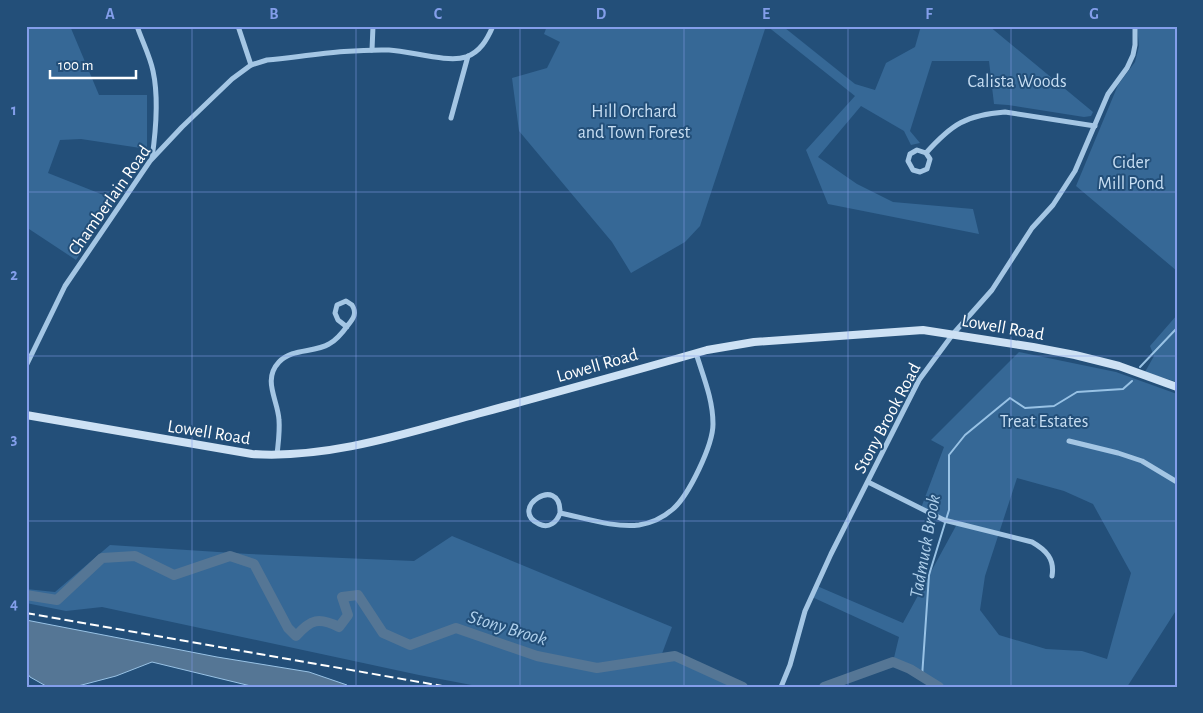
<svg xmlns="http://www.w3.org/2000/svg" width="1203" height="713" font-family="'Alegreya Sans',sans-serif">
<style>
.green{fill:#366896;fill-rule:evenodd}
.water{fill:#557695;stroke:#98c2e5}
.lines{fill:none;stroke-linecap:round;stroke-linejoin:round}
.stream{stroke:#98c2e5;stroke-width:2}
.river{stroke:#557695;stroke-width:10}
.street{stroke:#a4c6e4;stroke-width:5}
.secondary{stroke:#cde1f4;stroke-width:8}
.rail{stroke:#fff;stroke-width:2;stroke-dasharray:9 4;stroke-linecap:butt}
.grid{fill:none;stroke:#839eea;stroke-width:1;stroke-opacity:0.55}
.labels{text-anchor:middle;stroke-width:4;stroke-linejoin:round;paint-order:stroke}
.park-label{font-size:18px;fill:#c7def3;stroke:#234f79}
.street-label{font-size:18px;fill:#fff;stroke:#234f79}
.water-label{font-size:19px;font-style:italic;fill:#afd0ec;stroke:#234f79}
.neatline{fill:none;stroke:#839eea;stroke-width:2}
.grid-label{font-size:16px;text-anchor:middle;font-weight:bold;fill:#839eea}
</style>
<rect width="100%" height="100%" fill="#234f79"/>
<g class="green">
<polygon points="26,26 70,26 99,95 147,95 147,149 81,139 60,140 48,173 116,200 76,260 26,227"/>
<polygon points="547,26 766,26 700,226 685,242 631,273 612,242 519,131 512,78 547,68 560,42 544,34"/>
<polygon points="767,26 786,26 785,28 855,84 875,90 886,63 915,47 921,26 989,26 1093,112 1091,116 1084,117 1008,105 994,104 989,61 932,61 910,131 920,143 911,145 904,131 861,106 818,157 857,184 893,202 973,209 979,234 828,204 806,150 855,96"/>
<polygon points="1137,26 1177,26 1177,271 1076,186 1118,85 1135,62 1139,46"/>
<polygon points="1177,315 1177,382 1145,372 1154,356 1150,346"/>
<path d="M1019,352L1116,372L1177,394V609L1127,687H939L893,662L899,637L812,597L817,586L903,623L957,524L921,508L944,447L931,440ZM1017,478L1064,491L1093,504L1131,573L1107,659L1082,651L1046,649L999,635L980,610L985,576Z"/>
<polygon points="452,536 672,627 660,659 675,656 743,687 482,687 419,675 102,607 66,611 26,603 26,589 55,592 110,545 249,554 414,561"/>
</g>
<polygon class="water" points="26,620 217,657 309,672 347,685 347,687 255,687 152,662 116,676 78,686 46,686 30,677 26,671"/>
<g class="lines">
<g class="stream">
<polyline points="26,29 27,26"/>
<polyline points="1140,367 1177,328"/>
<polyline points="922,677 929,575 949,510 949,455 965,435 1010,398 1025,408 1054,406 1077,392 1123,389 1132,381"/>
</g>
<g class="river">
<path d="M26,595L57,600L102,558L135,556L174,575L230,556L254,564L288,628L296,636C311,619 319,617 339,627L348,615L342,597L358,595L383,633L410,645L456,628L537,656L597,668L675,656L743,687"/>
<polyline points="824,687 893,662 910,669 939,687"/>
</g>
<g class="street">
<path d="M137,26C142,41 150,56 153,71C159,98 156,130 152,158"/>
<polyline points="238,26 251,65"/>
<polyline points="372,50 373,26"/>
<polyline points="451,118 468,56"/>
<path d="M926,153L917,150L910,154L908,161L913,170L920,172L927,169L930,159L926,153C952,124 966,115 1005,112L1095,126"/>
<path d="M26,366L65,286L150,161L182,127L232,79L251,65L267,60C307,56 349,49 389,50C411,51 447,63 466,57C480,52 487,40 493,26"/>
<polyline points="1069,441 1118,453 1142,461 1177,482"/>
<path d="M277,455C278,444 280,432 279,420C278,400 262,380 279,362C292,348 314,353 329,344C337,340 343,332 348,325C354,318 357,313 352,305L346,301L337,305L335,313L338,320L347,327"/>
<path d="M868,482L944,520L1032,542C1046,550 1055,559 1052,576"/>
<path d="M560,513C561,473 507,509 539,524C549,529 557,522 560,513C585,518 614,528 639,525C652,523 664,517 673,509C689,495 713,445 713,424C713,399 703,376 696,353"/>
<polyline points="781,687 790,665 805,611 831,554 919,380 953,334 992,290 1032,228 1053,205 1075,171 1108,94 1127,68 1133,55 1135,45 1135,26"/>
</g>
<path class="secondary" d="M26,415L252,454C328,459 404,434 477,414C554,393 631,372 707,350L754,342L923,330L1033,347L1075,355L1119,366L1177,387"/>
<polyline class="rail" points="26,613 448,687"/>
</g>
<path class="grid" d="M192,26V687M356,26V687M520,26V687M684,26V687M848,26V687M1011,26V687M26,192H1177M26,356H1177M26,521H1177"/>
<g class="labels">
<g class="park-label">
<text x="1017" y="87">Calista Woods</text>
<text x="634" y="117">Hill Orchard<tspan x="634" dy="21">and Town Forest</tspan></text>
<text x="1131" y="168">Cider<tspan x="1131" dy="21">Mill Pond</tspan></text>
<text x="1044" y="427">Treat Estates</text>
</g>
<g class="street-label">
<text transform="translate(109 200) rotate(-55)" y="6">Chamberlain Road</text>
<text transform="translate(1003 327) rotate(10)" y="6">Lowell Road</text>
<text transform="translate(597 365) rotate(-16)" y="6">Lowell Road</text>
<text transform="translate(887 418) rotate(-62)" y="6">Stony Brook Road</text>
<text transform="translate(209 432) rotate(9)" y="6">Lowell Road</text>
</g>
<g class="water-label">
<text transform="translate(924 546) rotate(-80)" y="7">Tadmuck Brook</text>
<text transform="translate(508 627) rotate(17)" y="7">Stony Brook</text>
</g>
</g>
<rect width="1203" height="713" fill="none" stroke="#234f79" stroke-width="55"/>
<path d="M50 70v8h86v-8" fill="none" stroke="#ffffff" stroke-width="2.5"/>
<text x="58" y="70" font-size="15" fill="#ffffff" stroke="#234f79" stroke-width="4" paint-order="stroke">100 m</text>
<rect x="28" y="28" width="1148" height="658" class="neatline"/>
<g class="grid-label">
<text x="110" y="19">A</text>
<text x="274" y="19">B</text>
<text x="438" y="19">C</text>
<text x="601" y="19">D</text>
<text x="766" y="19">E</text>
<text x="929" y="19">F</text>
<text x="1094" y="19">G</text>
<text x="14" y="115">1</text>
<text x="14" y="280">2</text>
<text x="14" y="444">3</text>
<text x="14" y="609">4</text>
</g>
</svg>
